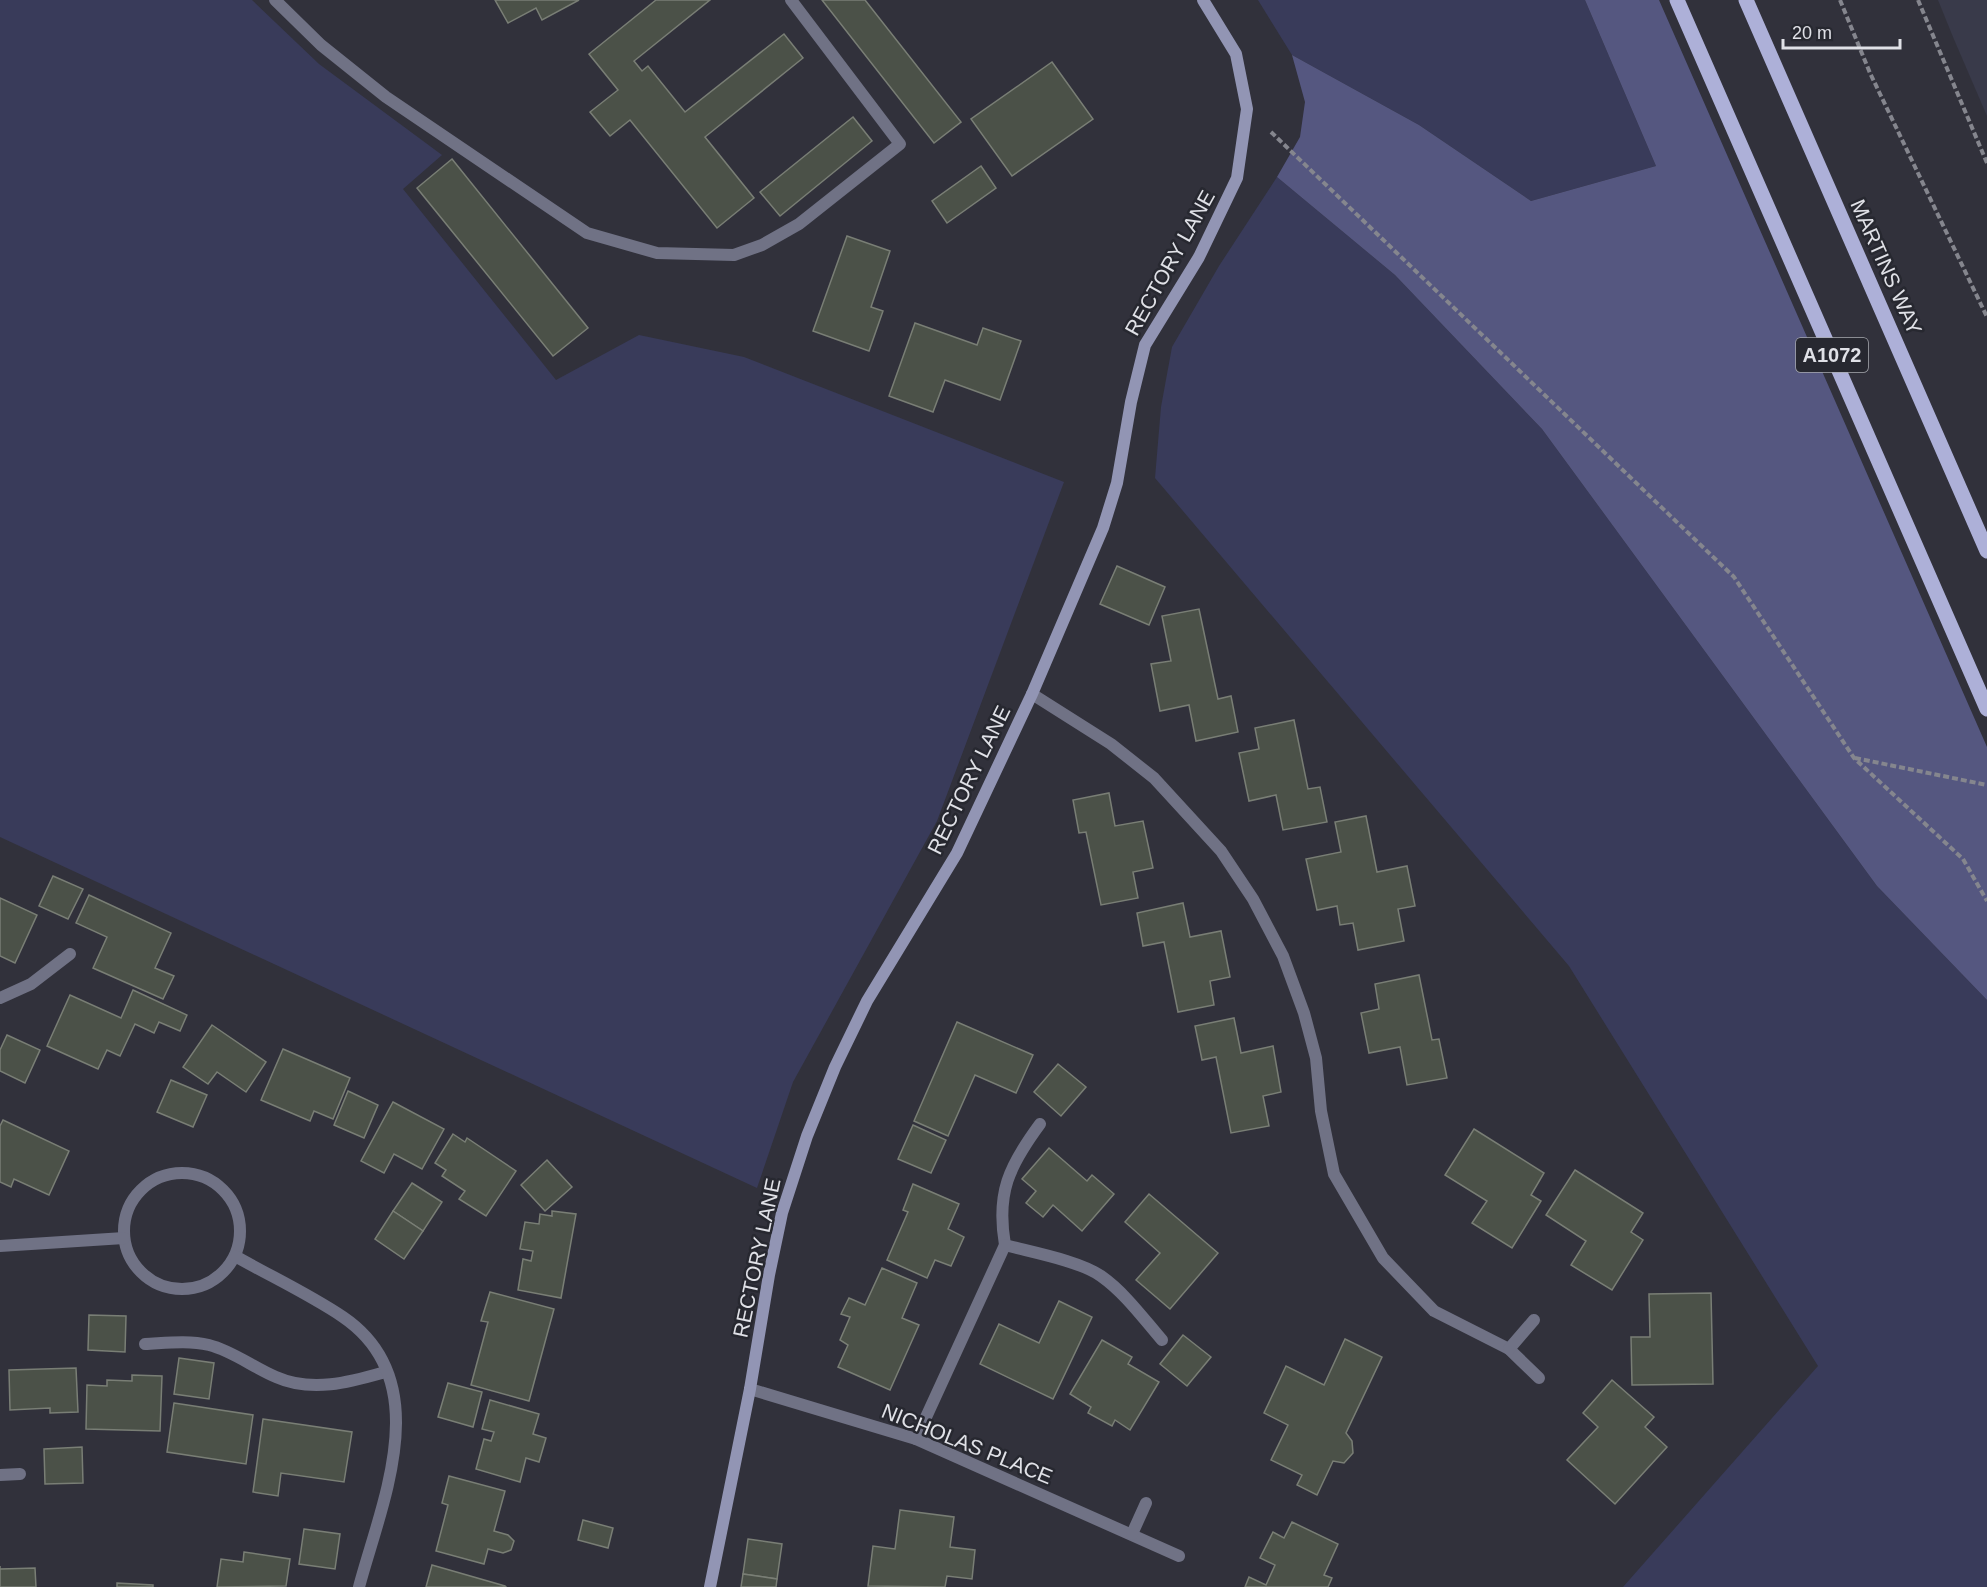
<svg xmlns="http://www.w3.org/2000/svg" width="1987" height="1587" font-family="Arial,sans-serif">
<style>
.built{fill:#393a4a}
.green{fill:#393b5a}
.forest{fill:#555780}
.building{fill:#4b5148;stroke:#797e75;stroke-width:1.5}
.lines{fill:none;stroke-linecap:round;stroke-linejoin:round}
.path{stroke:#85868e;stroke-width:4;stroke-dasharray:6 3;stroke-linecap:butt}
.lane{stroke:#707285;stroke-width:12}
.street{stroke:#707285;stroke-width:12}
.secondary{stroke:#9295b4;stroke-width:12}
.primary{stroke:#adb0d8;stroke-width:15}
.labels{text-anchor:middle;stroke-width:5;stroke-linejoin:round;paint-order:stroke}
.shield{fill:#272830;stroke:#a8aab0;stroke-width:1.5}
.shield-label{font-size:20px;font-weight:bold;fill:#e0e1e7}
.street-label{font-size:21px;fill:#e0e1e7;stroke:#272830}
</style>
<rect width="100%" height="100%" fill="#31313b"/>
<polygon class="built" points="1938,0 1987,0 1987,116 1953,37"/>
<g class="green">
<polygon points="0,0 252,0 319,64 442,155 403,189 556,380 639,335 744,357 1064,482 937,821 793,1082 757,1188 0,837"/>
<polygon points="1258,0 1585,0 1656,166 1531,201 1419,125 1292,55"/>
<polygon points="1277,177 1395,275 1542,429 1877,886 1987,1000 1987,1587 1623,1587 1818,1366 1569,966 1155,478 1161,407 1172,347 1219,266"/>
</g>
<polygon class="forest" points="1585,0 1659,0 1987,747 1987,1000 1877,886 1542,429 1395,275 1277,177 1300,137 1305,102 1292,55 1419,125 1531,201 1656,166"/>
<g class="building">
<polygon points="495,0 579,0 542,20 536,8 508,23"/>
<polygon points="656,0 710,0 634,61 642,71 648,66 685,112 784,34 803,58 705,137 754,198 717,228 630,120 610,136 590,112 618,90 589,54"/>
<polygon points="822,0 865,0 961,122 934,143"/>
<polygon points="1052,62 1093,119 1012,176 971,119"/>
<polygon points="853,117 872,141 780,216 760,192"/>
<polygon points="452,159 588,328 553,356 417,188"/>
<polygon points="981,166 996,188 947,223 932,201"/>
<polygon points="847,236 890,251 871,307 883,311 869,351 813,331"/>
<polygon points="915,323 977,345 983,328 1021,341 1000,400 945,380 933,412 889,396"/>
<polygon points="1117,566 1165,587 1149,625 1100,604"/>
<polygon points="1199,609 1218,699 1231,696 1238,732 1196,741 1189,705 1160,711 1151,664 1171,661 1162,616"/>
<polygon points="1294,720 1308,789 1320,787 1327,822 1283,830 1276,795 1249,801 1239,753 1259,749 1255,728"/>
<polygon points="1109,793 1115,826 1143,821 1153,868 1133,872 1138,898 1101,905 1086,832 1079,833 1073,800"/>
<polygon points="1366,816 1377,872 1407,866 1415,906 1398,909 1404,941 1358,950 1353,923 1340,925 1337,906 1317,910 1306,859 1341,852 1335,822"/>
<polygon points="53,876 83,889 68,919 39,906"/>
<polygon points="89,895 171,933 155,968 174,976 163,999 93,968 107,937 76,923"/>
<polygon points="0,898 37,915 15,963 0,956"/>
<polygon points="1183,903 1190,937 1221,931 1230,977 1210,981 1214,1005 1178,1012 1164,942 1143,946 1137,913"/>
<polygon points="1419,975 1432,1040 1439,1039 1447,1078 1407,1085 1400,1047 1369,1053 1361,1013 1379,1009 1375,984"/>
<polygon points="133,990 187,1015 180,1031 159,1022 154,1033 135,1024 120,1056 107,1050 98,1069 47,1046 70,995 121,1018"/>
<polygon points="1234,1018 1241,1053 1273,1046 1281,1092 1263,1096 1269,1126 1231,1133 1216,1057 1202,1060 1195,1026"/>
<polygon points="957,1022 1033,1055 1016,1093 975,1075 948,1136 914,1121"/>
<polygon points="212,1025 266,1062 246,1092 217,1072 208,1084 183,1067"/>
<polygon points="7,1035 40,1050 25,1083 0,1071 0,1050"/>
<polygon points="283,1049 350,1078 333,1119 314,1111 310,1121 261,1100"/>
<polygon points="1058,1064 1086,1087 1061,1116 1034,1092"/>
<polygon points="171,1080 207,1095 193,1127 157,1112"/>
<polygon points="348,1091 378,1105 364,1138 334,1125"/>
<polygon points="393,1102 444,1129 422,1169 394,1154 384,1173 361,1161"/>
<polygon points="3,1120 69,1151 49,1195 14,1179 11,1187 0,1182 0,1126"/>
<polygon points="913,1125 946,1140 931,1173 898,1159"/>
<polygon points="1474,1129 1544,1173 1531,1195 1541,1201 1512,1248 1472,1223 1487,1201 1445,1175"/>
<polygon points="453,1134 465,1142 467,1138 516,1171 486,1216 459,1199 465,1191 442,1176 446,1170 435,1163"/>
<polygon points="1049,1148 1087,1181 1092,1175 1114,1194 1082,1231 1053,1205 1043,1217 1026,1203 1036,1191 1022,1179"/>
<polygon points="547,1160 572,1187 545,1211 521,1185"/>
<polygon points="1575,1170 1643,1213 1631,1232 1643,1240 1612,1290 1571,1265 1586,1241 1546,1215"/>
<polygon points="412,1183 442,1202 423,1231 393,1211"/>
<polygon points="913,1184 959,1204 948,1229 964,1237 951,1266 935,1260 927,1278 887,1260 908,1212 903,1210"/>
<polygon points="1149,1194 1218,1253 1170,1309 1136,1280 1160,1253 1125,1222"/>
<polygon points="393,1211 423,1231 404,1259 375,1239"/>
<polygon points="552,1211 576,1214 561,1298 518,1290 523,1259 531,1261 533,1251 520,1249 525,1222 539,1224 540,1214 552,1216"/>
<polygon points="882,1268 917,1283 902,1318 919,1325 890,1390 838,1367 848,1345 840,1340 850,1317 841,1314 849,1298 865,1305"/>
<polygon points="490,1292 554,1309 529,1401 471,1385 488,1322 481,1321"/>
<polygon points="1711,1293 1713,1384 1632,1385 1631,1337 1650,1337 1649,1294"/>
<polygon points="1059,1301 1092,1317 1053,1399 980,1364 999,1324 1039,1343"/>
<polygon points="89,1315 126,1316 125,1352 88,1350"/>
<polygon points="1183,1335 1211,1357 1187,1386 1160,1364"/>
<polygon points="1345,1339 1382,1357 1346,1433 1352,1441 1353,1453 1344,1463 1333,1461 1317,1495 1297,1485 1302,1475 1271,1460 1288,1425 1264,1413 1286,1366 1324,1385"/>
<polygon points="1102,1340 1132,1357 1128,1364 1159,1382 1130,1430 1115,1420 1112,1426 1088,1413 1091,1407 1070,1394"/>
<polygon points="179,1358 214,1363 209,1399 174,1394"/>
<polygon points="76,1368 78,1412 50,1413 50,1408 10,1410 9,1370"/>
<polygon points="132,1375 162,1376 160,1431 86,1429 87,1385 107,1386 107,1380 132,1381"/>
<polygon points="1612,1380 1654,1417 1645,1427 1667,1447 1615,1504 1567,1460 1598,1427 1583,1413"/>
<polygon points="448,1383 482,1392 473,1427 438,1417"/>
<polygon points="490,1400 539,1414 533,1434 546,1438 539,1462 526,1458 520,1482 476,1469 484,1439 491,1441 494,1432 482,1429"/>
<polygon points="174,1403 253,1415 246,1464 167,1452"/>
<polygon points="263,1419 352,1432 344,1482 281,1473 278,1496 253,1492"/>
<polygon points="82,1447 83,1483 45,1484 44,1449"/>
<polygon points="449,1476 505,1491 494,1531 508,1535 514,1541 511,1550 503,1553 488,1549 484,1564 436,1551 448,1505 442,1503"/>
<polygon points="900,1510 954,1517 950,1547 975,1550 972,1579 947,1576 945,1587 868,1586 873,1546 895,1549"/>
<polygon points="583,1520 613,1528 608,1548 578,1540"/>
<polygon points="1292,1522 1338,1544 1324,1575 1332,1578 1328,1587 1245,1587 1249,1577 1266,1585 1275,1565 1260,1558 1273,1532 1284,1538"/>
<polygon points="304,1529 340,1534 335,1569 299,1564"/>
<polygon points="748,1539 782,1544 777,1579 743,1574"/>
<polygon points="244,1552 290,1559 286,1586 217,1587 221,1559 243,1562"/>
<polygon points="432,1565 505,1586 506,1587 426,1587"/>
<polygon points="0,1566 0,1569 35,1568 36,1587 0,1587"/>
<polygon points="743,1574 777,1579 776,1587 741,1587"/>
<polygon points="117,1583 153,1585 153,1587 117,1587"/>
</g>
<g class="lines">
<g class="path">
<polyline points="1840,0 1870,73 1987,317"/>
<polyline points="1918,0 1987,163"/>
<polyline points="1271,132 1734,577 1854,758 1963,859 1987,901"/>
<polyline points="1855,758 1987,785"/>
</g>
<g class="lane">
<polyline points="275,0 321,45 386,97 587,233 657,253 734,255 762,245 799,224 900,144 791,0"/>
<polyline points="0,998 31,984 70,954"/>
<path d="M1040,1124C1009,1166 996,1193 1005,1245C1031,1252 1080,1261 1101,1276C1125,1293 1143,1318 1162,1340"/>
<path d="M145,1344C166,1343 188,1340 209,1345C233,1351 254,1368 276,1377C312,1393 350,1382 385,1372"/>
<polyline points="0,1475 20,1474"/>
</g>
<g class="street">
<polyline points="1032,694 1111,744 1154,778 1221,851 1253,899 1283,956 1304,1013 1316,1058 1321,1111 1334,1174 1383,1258 1434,1311 1509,1349 1539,1378"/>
<circle cx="182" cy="1231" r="58"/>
<polyline points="0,1246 124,1238"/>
<path d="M235,1256C270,1276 309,1294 343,1317C437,1381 382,1501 359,1587"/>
<polyline points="1509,1349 1534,1320"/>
<polyline points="750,1389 916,1439 1179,1556"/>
<polyline points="916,1439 1005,1245"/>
<polyline points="1132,1534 1146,1503"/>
</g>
<polyline class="secondary" points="710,1587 750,1389 769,1275 782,1213 807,1136 835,1067 867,1001 957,853 1032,694 1103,528 1117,483 1131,402 1145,345 1199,257 1237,178 1247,109 1236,54 1203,0"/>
<g class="primary">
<polyline points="1677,0 1987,709"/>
<polyline points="1746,0 1987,551"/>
</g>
</g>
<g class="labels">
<rect class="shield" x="1796" y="338" width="72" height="34" rx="4.5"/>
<g class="shield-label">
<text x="1832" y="362">A1072</text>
</g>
<g class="street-label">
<text transform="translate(1170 263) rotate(-61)" y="7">RECTORY LANE</text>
<text transform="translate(1886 267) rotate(66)" y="7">MARTINS WAY</text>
<text transform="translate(969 780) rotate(-64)" y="7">RECTORY LANE</text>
<text transform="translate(757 1258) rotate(-78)" y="7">RECTORY LANE</text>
<text transform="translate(967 1444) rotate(22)" y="7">NICHOLAS PLACE</text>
</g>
</g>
<path d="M1783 39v9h117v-9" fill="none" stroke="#e0e1e7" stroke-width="3"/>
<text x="1792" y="39" font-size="18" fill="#e0e1e7" stroke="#272830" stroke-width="4.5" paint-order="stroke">20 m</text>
</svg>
